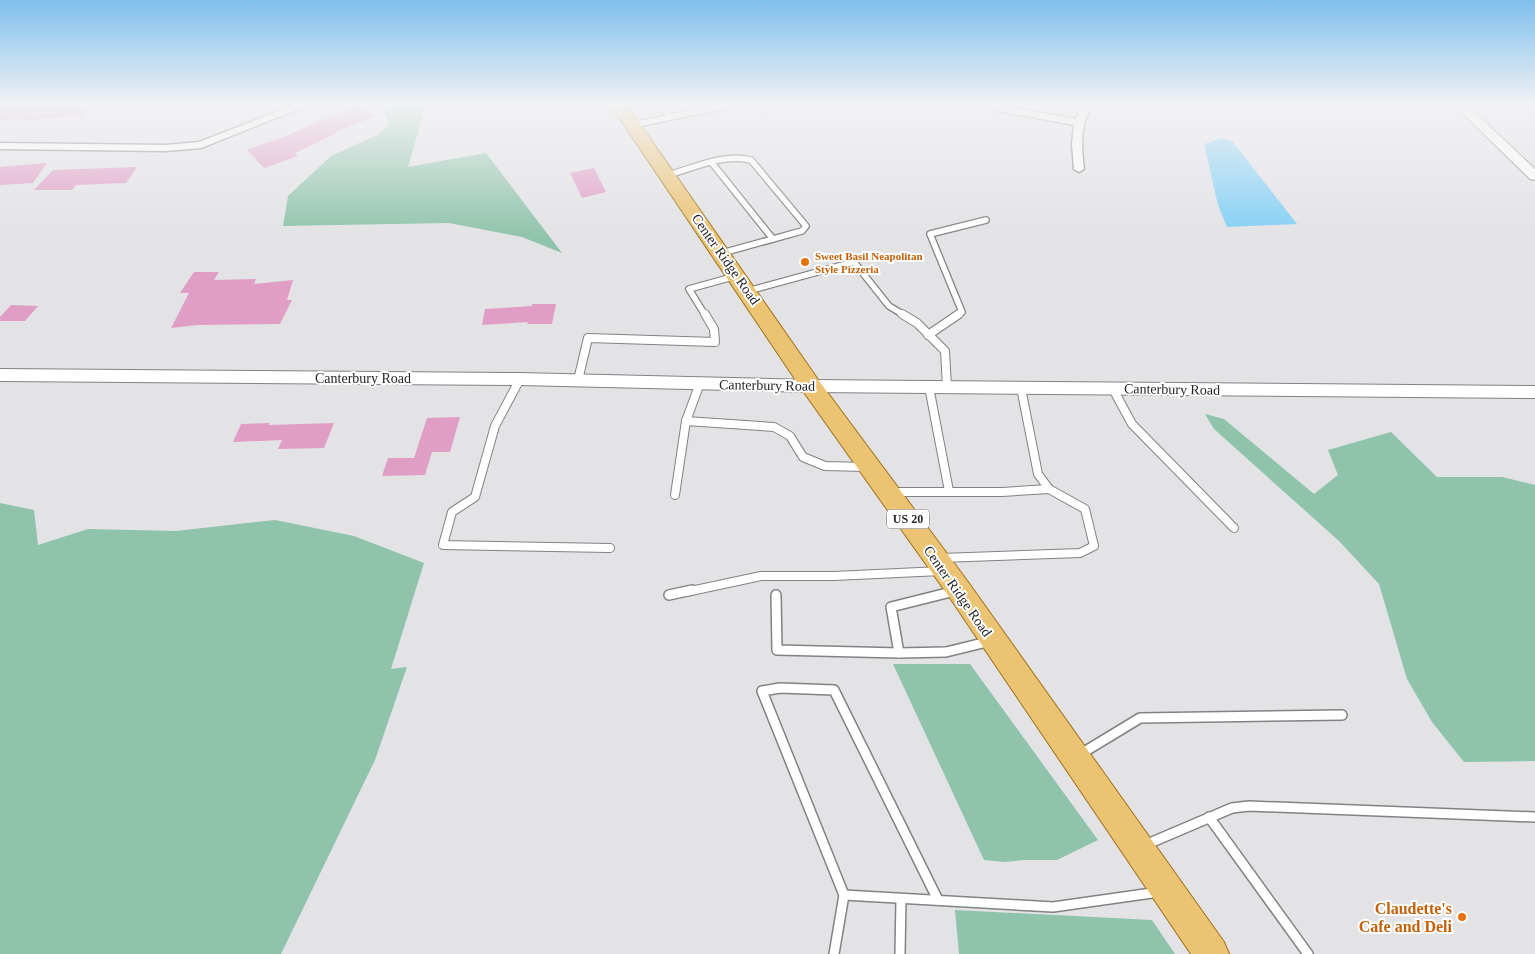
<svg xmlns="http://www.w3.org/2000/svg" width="1535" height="954" font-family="Georgia,serif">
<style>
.green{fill:#8fc3ab}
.water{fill:#81cff4}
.building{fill:#e09ec5}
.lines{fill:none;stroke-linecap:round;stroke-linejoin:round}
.service-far2-casing{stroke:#818284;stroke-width:8}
.service-far1-casing{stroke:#818284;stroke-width:10}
.service-casing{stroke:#818284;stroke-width:12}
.minor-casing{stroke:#818284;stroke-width:3}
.tertiary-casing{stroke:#818284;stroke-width:2}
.primary-casing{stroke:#9f721b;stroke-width:2}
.service-far2{stroke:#fff;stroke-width:5.5}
.service-far1{stroke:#fff;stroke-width:8}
.service{stroke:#fff;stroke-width:9}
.minor{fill:#fff;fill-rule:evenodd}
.tertiary{fill:#fff;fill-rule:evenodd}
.primary{fill:#ecc372;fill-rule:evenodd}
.food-dot{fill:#e8710a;stroke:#fff;stroke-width:2}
.labels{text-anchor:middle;stroke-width:4;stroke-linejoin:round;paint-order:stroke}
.far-food-label{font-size:11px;font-weight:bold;fill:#c56008;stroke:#fff;text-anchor:start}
.shield{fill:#fff;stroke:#676768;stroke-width:1}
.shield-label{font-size:12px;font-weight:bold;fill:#262627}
.street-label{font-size:14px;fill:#262627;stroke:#fff}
.near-food-label{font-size:16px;font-weight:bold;fill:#c56008;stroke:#fff;text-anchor:end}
</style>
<rect width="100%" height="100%" fill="#e3e3e6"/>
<g class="green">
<polygon points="375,104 426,104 408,167 486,153 562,253 522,237 449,223 283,226 288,196 331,156 377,135 389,125 384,110"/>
<polygon points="1205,414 1224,419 1314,494 1338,475 1328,450 1391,432 1437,477 1502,477 1535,485 1535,761 1464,762 1432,722 1407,679 1379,584 1339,541 1214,429"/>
<polygon points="0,503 34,510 38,545 88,529 176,531 275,520 354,536 424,563 391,669 407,667 375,760 281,954 0,954"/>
<polygon points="893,664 970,664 1098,840 1057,860 1025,860 1004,862 984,860"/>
<polygon points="955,910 1152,920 1175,954 959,954"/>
</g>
<polygon class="water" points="1222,138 1232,141 1297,224 1227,227 1218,205 1204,144"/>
<g class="building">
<polygon points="30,104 84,104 84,115 20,121 21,119 0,120 0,105"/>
<polygon points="359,104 375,117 335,132 337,133 295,153 298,156 264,168 247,150 288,135"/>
<polygon points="47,163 33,183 0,185 0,167"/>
<polygon points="137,167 126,183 76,185 72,190 34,190 53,170"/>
<polygon points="594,168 606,192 582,198 570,173"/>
<polygon points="194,272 219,272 214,280 256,279 254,284 293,280 287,300 292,300 280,324 197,325 171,328 189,293 180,293"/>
<polygon points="532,304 556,304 552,324 527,324 528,322 482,325 485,309 532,306"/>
<polygon points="11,305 38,306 25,321 0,321 0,317"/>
<polygon points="460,417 450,452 432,452 425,475 382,476 388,458 414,458 427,418"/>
<polygon points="269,423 269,425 334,423 324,448 278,449 282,440 233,442 241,424"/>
</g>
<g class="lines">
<g class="service-far2-casing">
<g id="service-far2">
<polyline points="660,104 670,117"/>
<polyline points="633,125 734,104"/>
<polyline points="712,163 773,239"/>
<path d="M668,175C694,168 724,153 751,160L806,226L802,231L722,253"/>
<polyline points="748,291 854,262 889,306 904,315"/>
<polyline points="705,315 689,289 736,276"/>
<polyline points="957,315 962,312 930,234 986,220"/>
</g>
</g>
<g class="service-far1-casing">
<g id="service-far1">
<polyline points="902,314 917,323 945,351 947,387"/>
<polyline points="928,335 959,314"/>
<polyline points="520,379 495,426 475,497 452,512 443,545 610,548"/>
<polyline points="578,380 588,338 715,342 714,329 705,314"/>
<polyline points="929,387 949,491"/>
<polyline points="1113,389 1132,424 1234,528"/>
<polyline points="686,421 774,427 790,436 803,457 825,466 866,467"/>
<polyline points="891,492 1002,492 1049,489"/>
<polyline points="675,495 686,421 700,383"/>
<polyline points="941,558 1080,553 1094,546 1085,509 1049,489 1038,474 1021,388"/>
<polyline points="686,592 761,576 834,576 941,571"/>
<polyline points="953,592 955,591"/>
</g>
</g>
<g class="service-casing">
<g id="service">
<polyline points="669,595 692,590"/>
<polyline points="776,595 777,650 899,653 946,652 991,641"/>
<polyline points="899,653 891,607 955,591"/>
<polyline points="1079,755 1140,718 1342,715"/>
<polyline points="1209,817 1308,954"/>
<polyline points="1145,845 1232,808 1249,806 1535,817"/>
<polyline points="938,900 834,690 780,688 762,691 844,895 1053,907 1159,892"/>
<polyline points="834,954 844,895"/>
<polyline points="900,954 901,899"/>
</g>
</g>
<g class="minor-casing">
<g id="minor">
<polygon points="297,104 311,104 201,148 166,151 0,149 0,143 166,145 199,142"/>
<path d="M1083,104H1093C1080,124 1081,146 1084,169L1079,172L1074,169L1072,144L1074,125L998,111L993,108L998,105L1075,119Z"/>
</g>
</g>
<g class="tertiary-casing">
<g id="tertiary">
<polygon points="1453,104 1466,104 1535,169 1535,180 1530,179"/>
<polygon points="0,369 520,373 811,380 1535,386 1535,398 811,392 520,385 0,381"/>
</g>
</g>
<g class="primary-casing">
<polygon id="primary" points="610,104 626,104 819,381 968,582 1224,942 1229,954 1191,954 950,598 803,391"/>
</g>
<use href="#service-far2" class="service-far2"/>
<use href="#service-far1" class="service-far1"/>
<use href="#service" class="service"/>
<use href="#minor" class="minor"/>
<use href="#tertiary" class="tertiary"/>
<use href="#primary" class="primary"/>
</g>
<linearGradient id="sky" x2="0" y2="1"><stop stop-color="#7fbfed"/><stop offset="0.44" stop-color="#f2f2f4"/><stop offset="1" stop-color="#f2f2f4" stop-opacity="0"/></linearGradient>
<rect width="1535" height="238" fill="url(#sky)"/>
<g class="food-dot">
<circle cx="805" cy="262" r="5"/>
<circle cx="1462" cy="917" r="5"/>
</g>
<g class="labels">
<g class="far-food-label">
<text x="815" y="260">Sweet Basil Neapolitan<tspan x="815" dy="13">Style Pizzeria</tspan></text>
</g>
<rect class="shield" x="887" y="509.5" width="42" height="19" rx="4"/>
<g class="shield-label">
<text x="908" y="523">US 20</text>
</g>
<g class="street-label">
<text transform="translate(726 259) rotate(55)" y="5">Center Ridge Road</text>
<text x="363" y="383">Canterbury Road</text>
<text transform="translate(767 385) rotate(1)" y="5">Canterbury Road</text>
<text transform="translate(1172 389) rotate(1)" y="5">Canterbury Road</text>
<text transform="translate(958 591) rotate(55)" y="5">Center Ridge Road</text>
</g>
<g class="near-food-label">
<text x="1452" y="914">Claudette's<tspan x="1452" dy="18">Cafe and Deli</tspan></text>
</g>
</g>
</svg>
